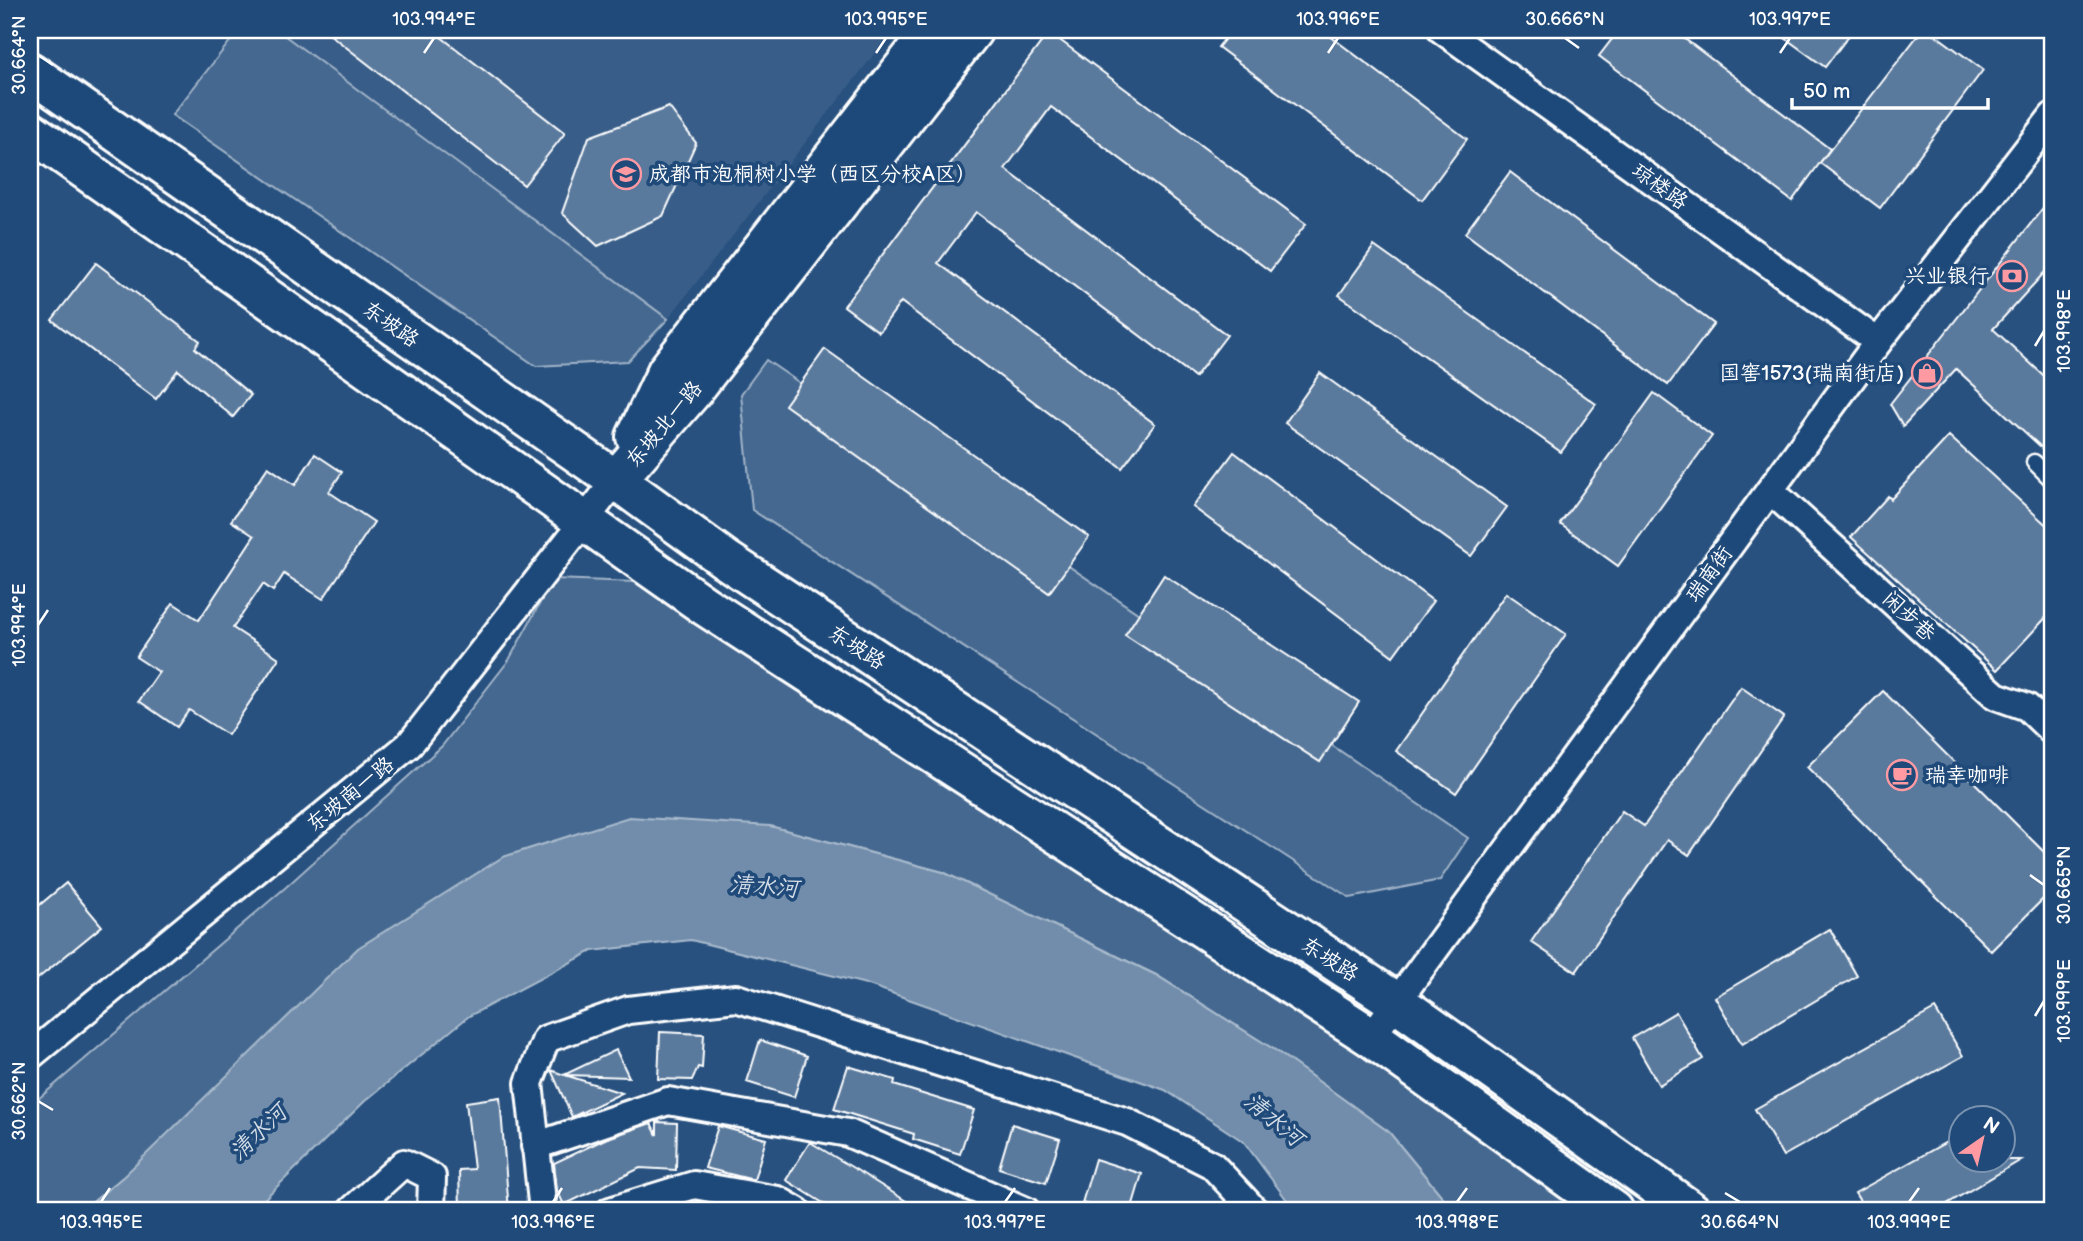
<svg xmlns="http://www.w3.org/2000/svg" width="2083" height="1241" font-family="'Balsamiq Sans','LXGW WenKai TC',sans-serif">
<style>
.built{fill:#375d88}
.green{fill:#446890;stroke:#a2b4c8;stroke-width:2}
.water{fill:#718dab;stroke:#aabbcd;stroke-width:2}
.building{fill:#5a7a9d;stroke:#fff;stroke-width:2}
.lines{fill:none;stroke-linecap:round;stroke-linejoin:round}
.lane-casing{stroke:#fff;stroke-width:19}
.street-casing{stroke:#fff;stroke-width:32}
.secondary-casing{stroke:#fff;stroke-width:44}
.lane{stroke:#1f4a7a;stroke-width:14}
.street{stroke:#1f4a7a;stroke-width:26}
.secondary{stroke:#1f4a7a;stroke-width:38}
.ticks{fill:none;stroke:#fff;stroke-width:2.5}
.labels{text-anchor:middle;stroke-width:7;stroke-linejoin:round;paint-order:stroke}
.poi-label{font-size:21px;fill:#fff;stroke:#1f4a7a;text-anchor:start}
.street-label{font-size:21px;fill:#fff;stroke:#1f4a7a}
.water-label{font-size:23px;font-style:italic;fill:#d4dde6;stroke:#1f4a7a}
.neatline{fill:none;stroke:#fff;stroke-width:2.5}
.ticks-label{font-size:18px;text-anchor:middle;fill:#fff}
</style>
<rect width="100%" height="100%" fill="#28517f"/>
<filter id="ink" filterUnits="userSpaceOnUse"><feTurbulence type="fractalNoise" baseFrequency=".0143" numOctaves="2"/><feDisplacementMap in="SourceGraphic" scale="14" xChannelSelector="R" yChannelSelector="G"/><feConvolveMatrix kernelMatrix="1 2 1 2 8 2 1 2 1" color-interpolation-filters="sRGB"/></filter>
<g filter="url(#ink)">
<polygon class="built" points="277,30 893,30 668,319"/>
<g class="green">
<polygon points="239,30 277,30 668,319 628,361 536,366 172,115"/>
<polygon points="766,360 1468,838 1440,880 1350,898 752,510 741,394"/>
<polygon points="553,579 636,582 858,729 1254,976 1588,1211 1454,1211 1389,1132 1275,1050 1156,975 943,872 770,826 124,1176 82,1211 30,1211 30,1106 286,887 442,746 509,660"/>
</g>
<polygon class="water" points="629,817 770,826 943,872 1156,975 1275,1050 1389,1132 1454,1211 1295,1211 1244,1142 1165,1090 866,984 691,940 592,951 469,1016 365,1101 252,1211 82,1211 124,1176 358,948 503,857"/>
<g class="building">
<polygon points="324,30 432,30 565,133 524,185"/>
<polygon points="1232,30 1322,30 1467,139 1422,200 1218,47"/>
<polygon points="1619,30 1673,30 1830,149 1792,201 1599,56"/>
<polygon points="1774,30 1853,30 1825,67"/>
<polygon points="1922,30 1929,30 1983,70 1880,208 1820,163"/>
<polygon points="1049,32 1306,224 1270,271 1051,107 1005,169 1227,335 1195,377 976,212 938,263 1155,424 1122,468 901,302 879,332 844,306"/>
<polygon points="669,107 696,143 663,216 598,246 562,213 589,137"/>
<polygon points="1510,172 1714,324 1668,385 1465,233"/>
<polygon points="2053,195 2053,263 1993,329 2053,384 2053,458 1956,369 1903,426 1890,404"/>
<polygon points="1374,246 1596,404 1561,452 1339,295"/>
<polygon points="96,263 200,341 195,348 251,395 233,417 178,370 156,399 52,320"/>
<polygon points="825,349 1089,537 1049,593 785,405"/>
<polygon points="1320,373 1507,507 1471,556 1285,423"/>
<polygon points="1654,393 1712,436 1618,566 1560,524"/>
<polygon points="1949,436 2053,531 2053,610 1997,670 1851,537 1888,496 1891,499"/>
<polygon points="1234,452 1433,601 1393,656 1193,507"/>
<polygon points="315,454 342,472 329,492 374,522 323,599 284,574 273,591 263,584 233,628 279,658 228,735 189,710 177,727 139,701 159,672 136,657 173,603 199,620 254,536 231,521 268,467 295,485"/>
<polygon points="1164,575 1359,702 1320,762 1125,635"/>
<polygon points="1506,593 1566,634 1456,793 1396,751"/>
<polygon points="1741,687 1784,717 1689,855 1667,840 1576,972 1531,942 1622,811 1644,826"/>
<polygon points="1883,691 2053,861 2053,889 1991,951 1807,767"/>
<polygon points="66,883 102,926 30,985 30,913"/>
<polygon points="1830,929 1857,976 1742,1044 1715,997"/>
<polygon points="1935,1009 1963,1056 1783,1156 1755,1109"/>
<polygon points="1676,1012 1703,1059 1659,1085 1632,1038"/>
<polygon points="660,1032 704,1034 702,1068 698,1067 692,1080 658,1079"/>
<polygon points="760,1040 807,1056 794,1097 747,1082"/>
<polygon points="616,1050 629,1077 565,1075 622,1093 572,1117 551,1070 564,1075"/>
<polygon points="848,1066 895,1080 894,1085 974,1110 960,1154 913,1139 914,1134 834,1109"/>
<polygon points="500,1097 509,1211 460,1211 459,1170 474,1169 466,1102"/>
<polygon points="657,1122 677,1123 676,1170 640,1168 564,1205 557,1190 554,1163 605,1139 651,1123 657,1135"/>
<polygon points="1012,1124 1060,1139 1046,1183 999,1168"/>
<polygon points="718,1126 766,1139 754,1180 705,1168"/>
<polygon points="1961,1134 1961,1160 2021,1160 1935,1211 1866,1211 1855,1193"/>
<polygon points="810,1142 855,1169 922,1211 836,1211 786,1180"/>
<polygon points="1095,1159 1142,1174 1131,1211 1109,1211 1082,1203"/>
</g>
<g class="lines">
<g class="lane-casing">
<polyline id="lane" points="2034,462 2053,481"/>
</g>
<g class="street-casing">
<g id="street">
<polyline points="1442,30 1878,342"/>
<polyline points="1770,490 1996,696 2027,707 2053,732"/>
<polyline points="1371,1037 1878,342 2053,116"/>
<polyline points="30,1056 409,745 616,480"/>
<polyline points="535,1146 668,1101 848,1133 1026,1211"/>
<polyline points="351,1211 404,1163 432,1177 431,1211"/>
<polyline points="543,1211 529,1083 546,1039 628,1010 736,998 1127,1122 1212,1165 1255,1211"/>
<polyline points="610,1211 694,1185 778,1200 797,1211"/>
</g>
</g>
<g class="secondary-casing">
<g id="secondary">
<polyline points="30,72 616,480 726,560 1398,1003 1691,1211"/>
<polyline points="30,131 705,606 1371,1037 1614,1211"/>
<polyline points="636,437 667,371 933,30"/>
<polyline points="616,480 691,393 973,30"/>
</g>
</g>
<use href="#lane" class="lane"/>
<use href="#street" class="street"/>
<use href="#secondary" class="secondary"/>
</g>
</g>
<path class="ticks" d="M1565,38L1579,48M424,53L434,38M876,53L886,38M1328,53L1338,38M1780,53L1790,38M38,55L53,65M2035,346L2044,331M38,625L48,610M2030,875L2044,885M2035,1016L2044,1001M38,1101L53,1110M1725,1193L1740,1202M101,1202L110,1188M553,1202L562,1188M1005,1202L1015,1188M1457,1202L1467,1188M1909,1202L1919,1188"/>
<defs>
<g id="school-ring" transform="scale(1.575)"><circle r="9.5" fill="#1f4a7a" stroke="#ff9aa2" stroke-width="1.5"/><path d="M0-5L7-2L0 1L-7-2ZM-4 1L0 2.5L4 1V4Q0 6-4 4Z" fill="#ff9aa2"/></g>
<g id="bank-ring" transform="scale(1.575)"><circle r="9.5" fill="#1f4a7a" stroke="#ff9aa2" stroke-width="1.5"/><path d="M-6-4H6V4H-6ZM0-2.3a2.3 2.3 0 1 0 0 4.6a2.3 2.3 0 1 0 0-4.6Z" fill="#ff9aa2"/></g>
<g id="shop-ring" transform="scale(1.575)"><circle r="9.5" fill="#1f4a7a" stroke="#ff9aa2" stroke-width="1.5"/><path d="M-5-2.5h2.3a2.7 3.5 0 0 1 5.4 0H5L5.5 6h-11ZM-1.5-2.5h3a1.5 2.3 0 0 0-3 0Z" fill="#ff9aa2"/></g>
<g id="cafe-ring" transform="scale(1.575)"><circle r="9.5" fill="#1f4a7a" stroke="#ff9aa2" stroke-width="1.5"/><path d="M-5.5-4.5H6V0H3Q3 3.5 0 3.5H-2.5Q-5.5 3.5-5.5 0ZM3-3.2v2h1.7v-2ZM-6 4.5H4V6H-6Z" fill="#ff9aa2"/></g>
</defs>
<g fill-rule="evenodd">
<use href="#school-ring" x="626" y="174"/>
<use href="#bank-ring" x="2012" y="276"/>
<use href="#shop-ring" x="1927" y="373"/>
<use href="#cafe-ring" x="1902" y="775"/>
</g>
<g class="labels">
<g class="poi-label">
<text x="649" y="181">成都市泡桐树小学（西区分校A区）</text>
<text x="1989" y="283" text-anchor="end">兴业银行</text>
<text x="1904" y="380" text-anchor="end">国窖1573(瑞南街店)</text>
<text x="1925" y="782">瑞幸咖啡</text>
</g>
<g class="street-label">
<text transform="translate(1660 186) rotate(36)" y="7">琼楼路</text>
<text transform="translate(391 324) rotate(35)" y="7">东坡路</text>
<text transform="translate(664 424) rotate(-50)" y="7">东坡北一路</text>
<text transform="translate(1709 574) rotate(-54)" y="7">瑞南街</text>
<text transform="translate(1909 616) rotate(42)" y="7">闲步巷</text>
<text transform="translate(857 647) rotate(33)" y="7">东坡路</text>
<text transform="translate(350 794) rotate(-39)" y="7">东坡南一路</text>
<text transform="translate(1330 959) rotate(33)" y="7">东坡路</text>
</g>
<g class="water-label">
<text transform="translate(764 886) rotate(4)" y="8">清水河</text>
<text transform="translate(1274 1119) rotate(40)" y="8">清水河</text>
<text transform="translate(258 1132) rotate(-44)" y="8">清水河</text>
</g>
</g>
<rect width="2083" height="1241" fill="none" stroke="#1f4a7a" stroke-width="77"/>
<g transform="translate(1982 1139) rotate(34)"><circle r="33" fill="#1f4a7a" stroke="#7992af" stroke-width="2"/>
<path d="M0-5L12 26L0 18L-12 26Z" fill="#ff9aa2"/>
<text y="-10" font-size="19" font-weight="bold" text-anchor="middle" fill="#ffffff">N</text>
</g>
<path d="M1792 98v10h196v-10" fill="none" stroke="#ffffff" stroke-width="3.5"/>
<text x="1803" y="98" font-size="21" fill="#ffffff" stroke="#1f4a7a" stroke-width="5" paint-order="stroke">50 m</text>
<rect x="38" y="38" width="2006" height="1164" class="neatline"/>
<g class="ticks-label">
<text x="434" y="25">103.994°E</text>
<text x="886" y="25">103.995°E</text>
<text x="1338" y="25">103.996°E</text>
<text x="1565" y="25">30.666°N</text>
<text x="1790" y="25">103.997°E</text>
<text transform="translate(19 55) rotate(-90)" y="6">30.664°N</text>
<text transform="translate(2064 331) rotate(-90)" y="6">103.998°E</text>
<text transform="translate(19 625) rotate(-90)" y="6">103.994°E</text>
<text transform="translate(2064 885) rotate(-90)" y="6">30.665°N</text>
<text transform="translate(2064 1001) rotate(-90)" y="6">103.999°E</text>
<text transform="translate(19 1101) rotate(-90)" y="6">30.662°N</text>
<text x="101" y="1228">103.995°E</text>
<text x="553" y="1228">103.996°E</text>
<text x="1005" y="1228">103.997°E</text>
<text x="1457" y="1228">103.998°E</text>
<text x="1740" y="1228">30.664°N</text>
<text x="1909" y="1228">103.999°E</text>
</g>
</svg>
